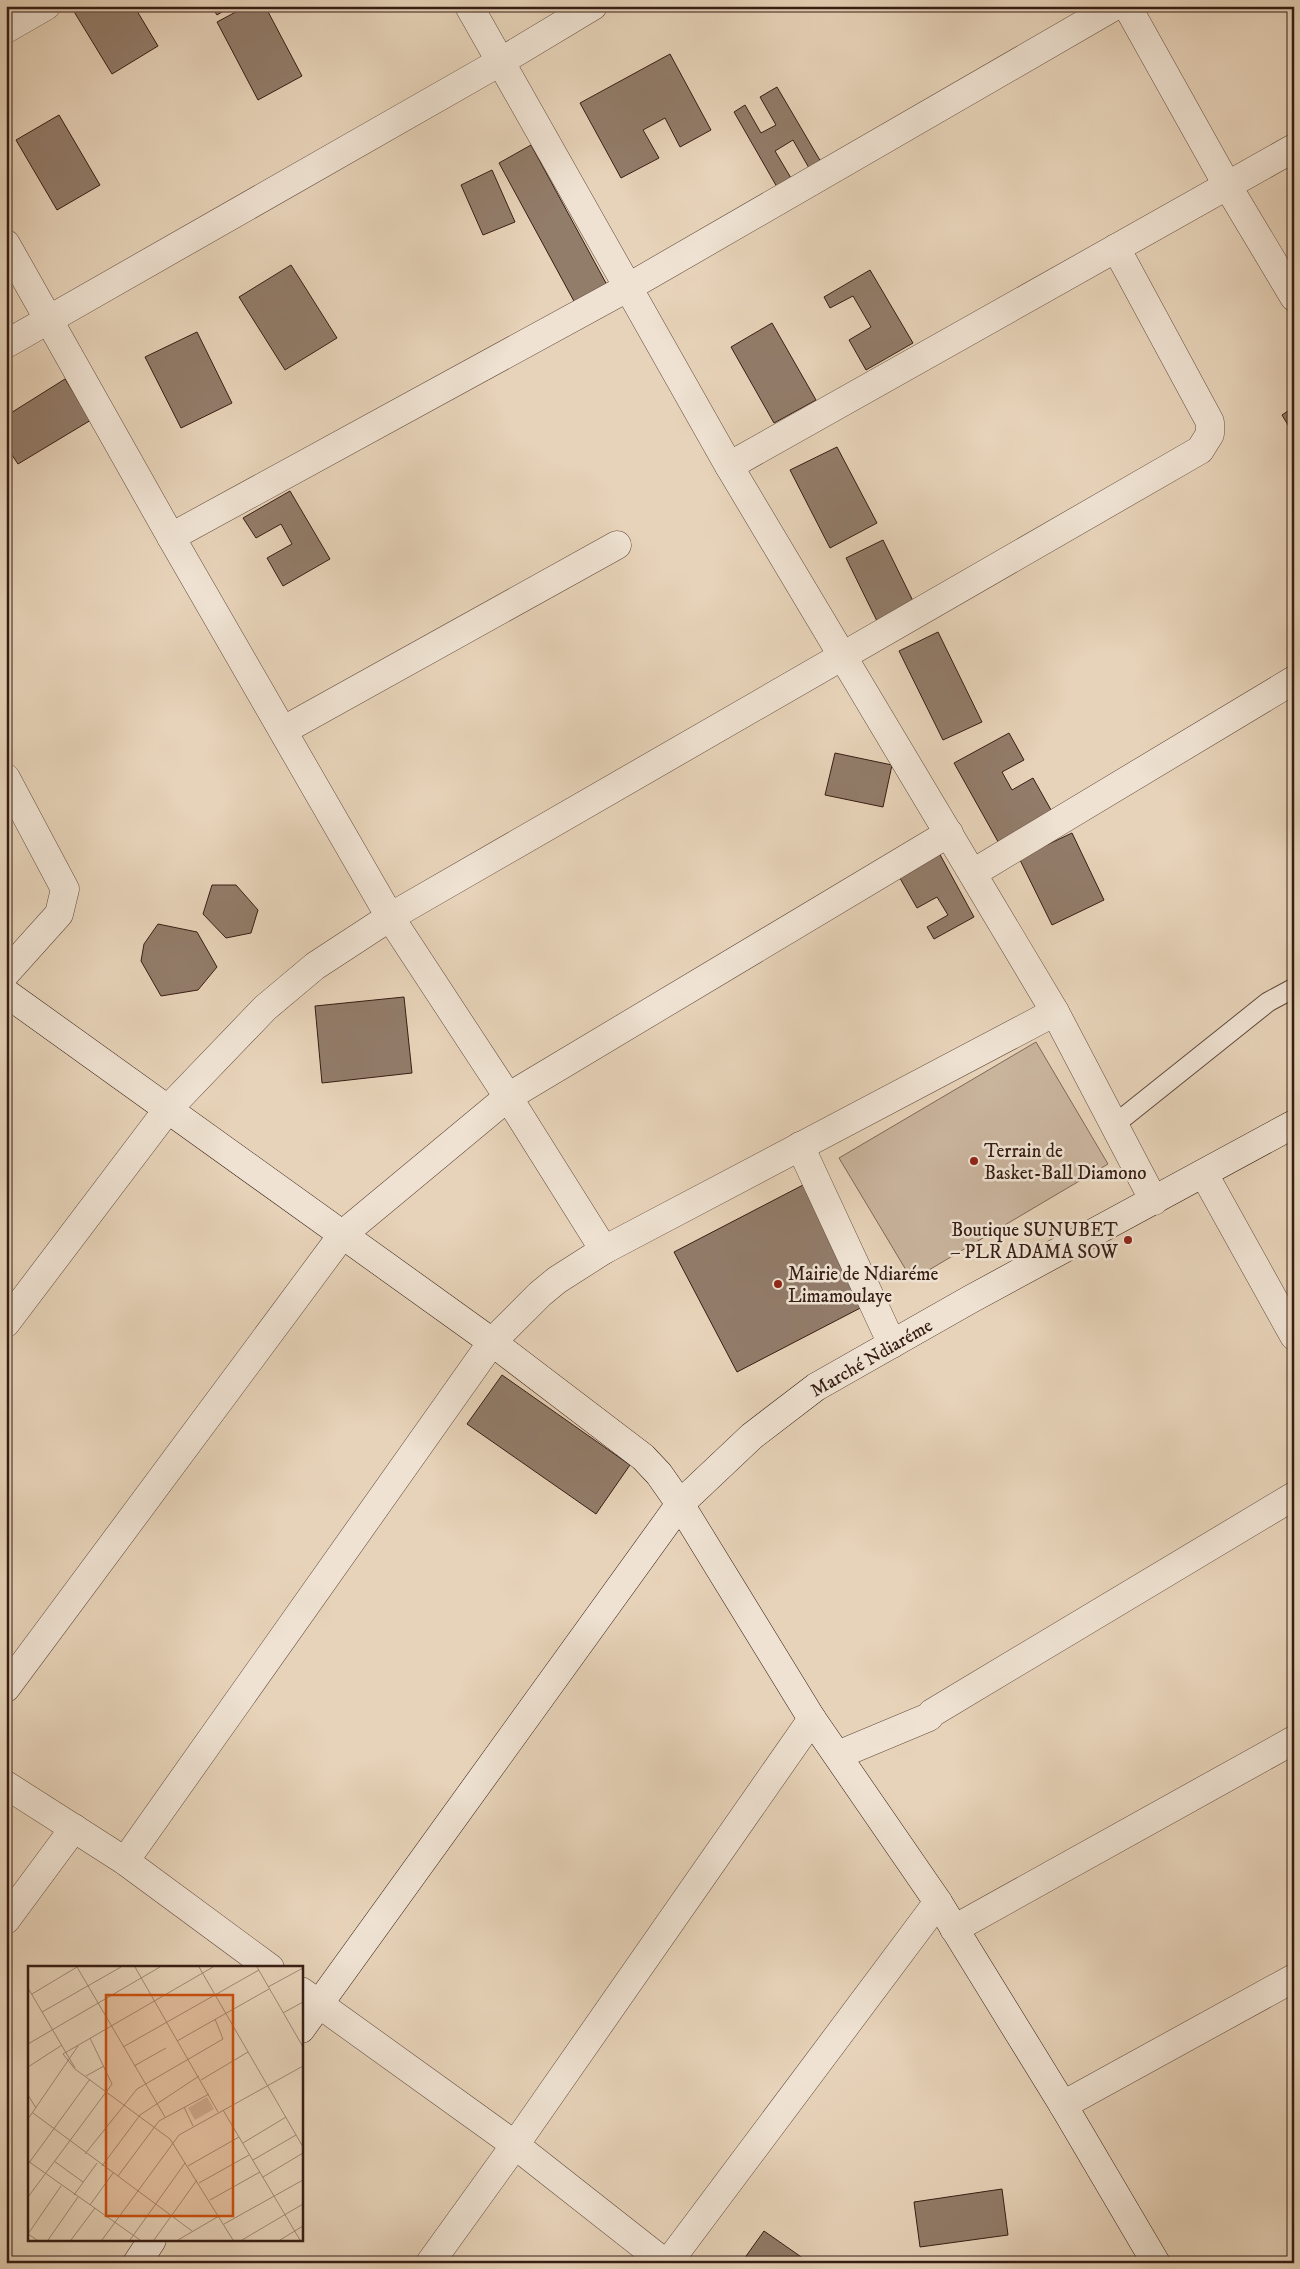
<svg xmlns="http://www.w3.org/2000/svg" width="1300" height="2269" font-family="'IM FELL DW Pica',serif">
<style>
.green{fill:#c9b49d;stroke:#806858}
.building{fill:#927c6a;stroke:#361d14}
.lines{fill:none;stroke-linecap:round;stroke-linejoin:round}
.lane-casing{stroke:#624a3d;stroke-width:21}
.street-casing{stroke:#624a3d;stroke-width:29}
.secondary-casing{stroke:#361d14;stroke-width:29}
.lane{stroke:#efe2d2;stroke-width:19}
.street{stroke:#efe2d2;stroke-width:28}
.secondary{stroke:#efe2d2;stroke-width:28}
.poi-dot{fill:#8f2418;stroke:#efe2d2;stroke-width:2}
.labels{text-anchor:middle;stroke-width:5;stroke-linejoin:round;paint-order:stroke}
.poi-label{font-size:19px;fill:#361d14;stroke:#efe2d2;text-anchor:start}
.street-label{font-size:19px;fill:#361d14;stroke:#efe2d2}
.inset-road{fill:none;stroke:#a08a77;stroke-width:1}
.view{fill:#cd500d;fill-opacity:0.15;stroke:#cd500d;stroke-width:2.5}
.inset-edge{fill:none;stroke:#361d14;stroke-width:2.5}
</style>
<rect width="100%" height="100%" fill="#e7d3b9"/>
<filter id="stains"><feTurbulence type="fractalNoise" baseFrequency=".004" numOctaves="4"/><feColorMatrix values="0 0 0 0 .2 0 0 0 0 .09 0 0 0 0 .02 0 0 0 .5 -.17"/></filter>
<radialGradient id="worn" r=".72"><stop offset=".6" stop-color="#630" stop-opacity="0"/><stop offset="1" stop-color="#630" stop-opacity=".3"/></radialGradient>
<polygon class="green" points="1036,1042 1108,1164 912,1280 839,1158"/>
<g class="building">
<polygon points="80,6 134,6 158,46 112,74 73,10"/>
<polygon points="211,6 232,6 217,15"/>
<polygon points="247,6 265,6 302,76 258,100 217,22"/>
<polygon points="670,54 711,130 680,147 665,118 643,130 659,158 621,178 580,103"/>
<polygon points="777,87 821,162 809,168 793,140 775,151 791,178 777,187 734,112 745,105 761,133 776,125 760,97"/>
<polygon points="59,115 100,185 57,210 16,140"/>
<polygon points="531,145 607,285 575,303 499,163"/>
<polygon points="492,170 515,222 483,235 461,185"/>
<polygon points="291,265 337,338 285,370 239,297"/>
<polygon points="870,270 913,343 866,370 849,340 871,327 853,296 830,308 824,297"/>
<polygon points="772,323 816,400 774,423 731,347"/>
<polygon points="197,332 232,403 181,428 145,357"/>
<polygon points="65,379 91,420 18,464 6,446 6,416"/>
<polygon points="1294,407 1294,435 1282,415"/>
<polygon points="837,447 877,523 830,548 790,470"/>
<polygon points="290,491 330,559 283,586 267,558 292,544 281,524 256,538 243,518"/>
<polygon points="883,540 914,603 877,621 846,558"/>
<polygon points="938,632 982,722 943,740 899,651"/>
<polygon points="1009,733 1024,760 1002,772 1012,790 1033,778 1055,817 1001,847 954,763"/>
<polygon points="835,753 892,765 883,807 825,795"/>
<polygon points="1072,833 1104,900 1052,925 1019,858"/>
<polygon points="938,851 974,917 934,939 927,927 948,915 937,897 917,908 897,873"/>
<polygon points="212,885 236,885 258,910 251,933 226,938 203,914"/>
<polygon points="158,924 197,932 217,967 198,990 161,996 141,961 144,944"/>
<polygon points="404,997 412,1073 322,1083 315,1006"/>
<polygon points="805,1184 868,1304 737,1372 674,1252"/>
<polygon points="502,1375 630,1465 596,1514 467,1424"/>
<polygon points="1002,2189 1008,2235 920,2247 914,2202"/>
<polygon points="764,2231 807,2261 805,2263 750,2263 744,2259"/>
</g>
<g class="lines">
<g class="lane-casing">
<polyline id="lane" points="1114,1125 1268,1002 1294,988"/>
</g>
<g class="street-casing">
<g id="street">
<polyline points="469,6 729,466 1055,1012 1154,1201"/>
<polyline points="1127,6 1227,185 1294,297"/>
<polyline points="6,29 46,6"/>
<polyline points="6,244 171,537 390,917 508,1097 604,1250"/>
<polyline points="6,344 500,62 593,6"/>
<polyline points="729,466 1294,148"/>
<polyline points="171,537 627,288 1115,6"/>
<polyline points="284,730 617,545"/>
<polyline points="6,778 65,889 59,914 6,973"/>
<polyline points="973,873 1294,680"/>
<polyline points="800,1146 892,1344"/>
<polyline points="1204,1174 1294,1336"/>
<polyline points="6,1323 168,1109 265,1008 315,966 390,917 1200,450 1210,434 1210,422 1116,248"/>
<polyline points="6,1688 343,1234 508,1097 949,833"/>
<polyline points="838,1755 929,1717 932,1713 1294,1496"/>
<polyline points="6,1785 125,1861 270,1968"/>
<polyline points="125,1861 492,1342 540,1294 557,1280 604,1250 1055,1012"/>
<polyline points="6,1920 74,1828"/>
<polyline points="954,1929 1294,1740"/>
<polyline points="301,1991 515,2145 665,2263"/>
<polyline points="1063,2105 1294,1978"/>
<polyline points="430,2263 515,2145 812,1719"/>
<polyline points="668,2263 938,1902"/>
</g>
</g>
<g class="secondary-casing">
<g id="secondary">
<polyline points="6,993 492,1342 643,1457 659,1474 680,1504 812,1719 938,1902 1063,2105 1156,2263"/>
<polyline points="301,2029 680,1504 752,1436 816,1387 971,1299 1294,1124"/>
<polyline points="137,2263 152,2240"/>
</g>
</g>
<use href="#lane" class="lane"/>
<use href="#street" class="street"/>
<use href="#secondary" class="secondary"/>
</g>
<g class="poi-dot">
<circle cx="974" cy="1161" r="5"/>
<circle cx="1128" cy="1240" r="5"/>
<circle cx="778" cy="1284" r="5"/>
</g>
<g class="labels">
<g class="poi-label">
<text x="984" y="1157">Terrain de<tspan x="984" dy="22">Basket-Ball Diamono</tspan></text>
<text x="1118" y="1236" text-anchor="end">Boutique SUNUBET<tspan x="1118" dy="22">– PLR ADAMA SOW</tspan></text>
<text x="788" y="1280">Mairie de Ndiaréme<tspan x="788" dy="22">Limamoulaye</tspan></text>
</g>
<g class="street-label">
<text transform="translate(871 1357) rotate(-30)" y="7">Marché Ndiaréme</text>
</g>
</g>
<g transform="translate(28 1966)">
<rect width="275" height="275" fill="#e7d3b9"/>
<path d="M179,131L186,143L167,154L160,142Z" fill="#c9b49d"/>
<path class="inset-road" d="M49,1L137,151M107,1L190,146M171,1L275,181M229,1L275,81M240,21L275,2M0,22L47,102M4,28L49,1M14,46L93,1M255,47L275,36M149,75L241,23M0,78L132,1M95,81L231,4M35,88L47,103L142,173L205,274M35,88L185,1M106,100L138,82M0,101L34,79M58,110L76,100M173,114L220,86M0,129L8,142M156,141L165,160M195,144L272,274M5,147L164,265M0,153L50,80M215,177L258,151M57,188L109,123L195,73L187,53M225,194L268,169M0,195L112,274M26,195L55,216M1,197L62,113M74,200L112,149L171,110M160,200L211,171M90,210L131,155L181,128M235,211L275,187M171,217L221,189M46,229L69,197M0,231L84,118L62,72M182,234L232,206M62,239L85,207M196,258L275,214M9,274L0,268L33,220M20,274L50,231M43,274L67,242M74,274L151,169L275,100M102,274L157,197M126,274L169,214M150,274L191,250M214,274L275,238M252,274L275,260"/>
<path class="view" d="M78,29H205V250H78Z"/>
<rect width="275" height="275" class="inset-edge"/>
</g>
<rect width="1300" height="2269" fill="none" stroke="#e7d3b9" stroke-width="25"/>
<rect x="8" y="8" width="1285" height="2254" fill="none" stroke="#361d14" stroke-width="2.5"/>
<rect x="12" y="12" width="1275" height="2244" fill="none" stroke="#361d14"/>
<rect width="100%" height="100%" filter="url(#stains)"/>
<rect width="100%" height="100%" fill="url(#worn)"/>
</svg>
